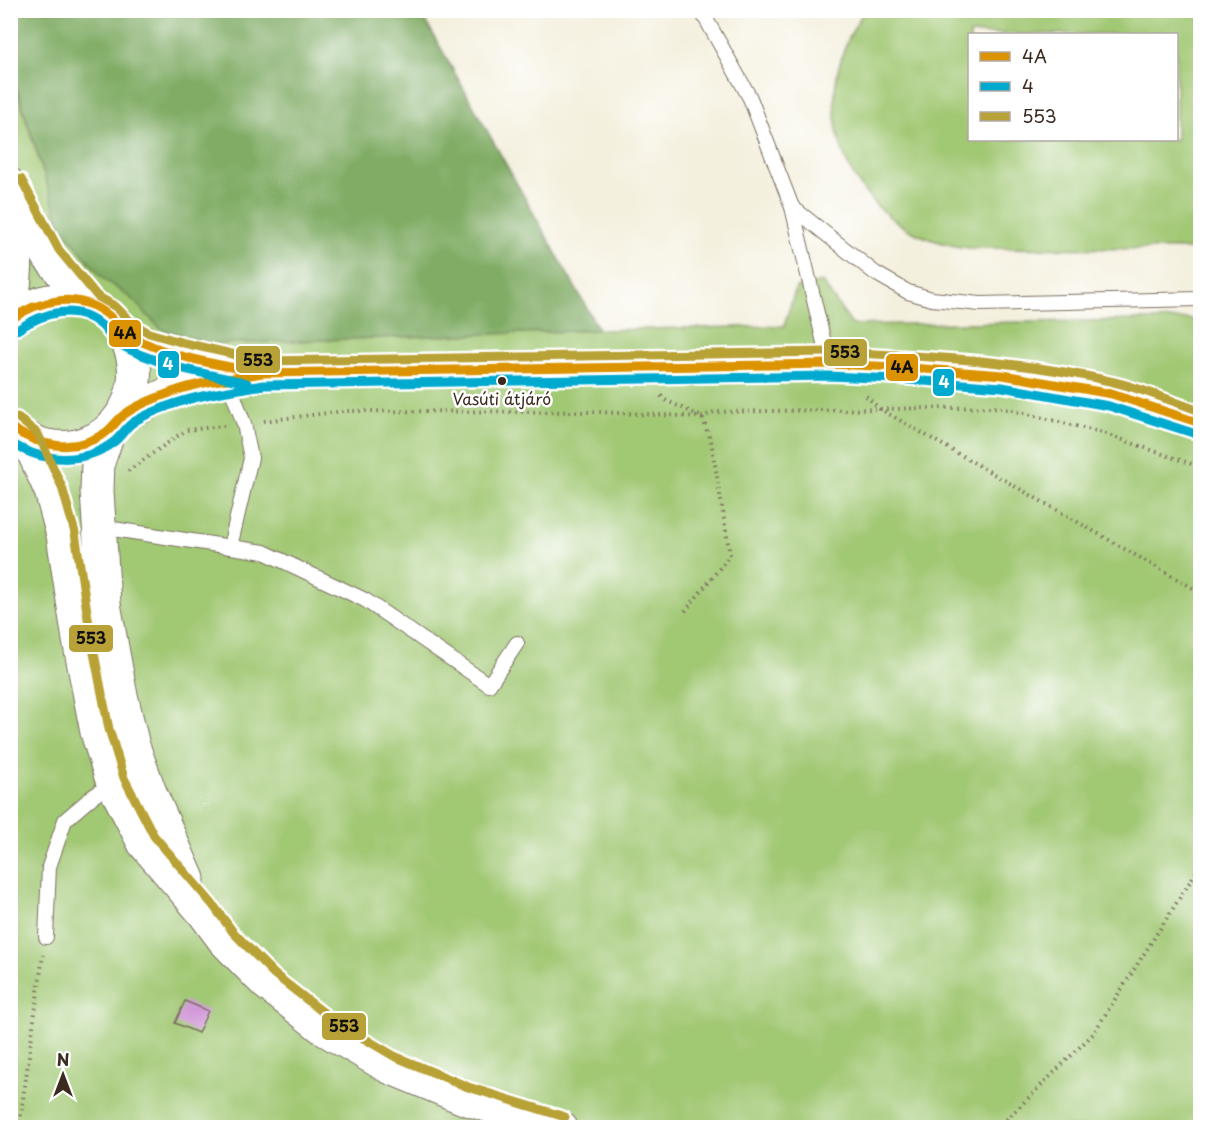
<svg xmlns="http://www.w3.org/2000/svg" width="1211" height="1138" font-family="'Playpen Sans',sans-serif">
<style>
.green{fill:#a1c873;stroke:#6e7948;stroke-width:1.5;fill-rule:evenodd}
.forest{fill:#80ac65;stroke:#5e6b42;stroke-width:1.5}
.building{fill:#d299d8}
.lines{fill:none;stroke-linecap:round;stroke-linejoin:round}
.service-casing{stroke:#7c6f61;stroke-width:16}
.tertiary-casing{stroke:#7c6f61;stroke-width:35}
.primary-casing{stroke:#7c6f61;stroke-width:35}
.path{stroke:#7c6f61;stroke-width:4;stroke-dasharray:1.5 4.5;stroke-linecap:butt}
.service{stroke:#fff;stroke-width:14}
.tertiary{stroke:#fff;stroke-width:33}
.primary{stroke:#fff;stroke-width:33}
.bus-1-casing{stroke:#fff;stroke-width:14}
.bus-2-casing{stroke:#fff;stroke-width:14}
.bus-3-casing{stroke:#fff;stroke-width:14}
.bus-1{stroke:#db9304;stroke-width:9}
.bus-2{stroke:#00a9ce;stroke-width:9}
.bus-3{stroke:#b8a136;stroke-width:9}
.bus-dot{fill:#3b2a1e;stroke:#fff;stroke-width:2}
.labels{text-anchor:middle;stroke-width:5;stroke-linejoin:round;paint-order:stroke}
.bus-label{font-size:16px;fill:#3b2a1e;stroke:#fff}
.line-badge{stroke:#fff;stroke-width:2}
.badge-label{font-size:16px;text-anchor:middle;font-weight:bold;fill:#fff}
.pale-badge-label{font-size:16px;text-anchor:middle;font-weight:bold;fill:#111}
</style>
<rect width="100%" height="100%" fill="#fff"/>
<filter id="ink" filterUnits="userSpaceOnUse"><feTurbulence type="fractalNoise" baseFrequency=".0167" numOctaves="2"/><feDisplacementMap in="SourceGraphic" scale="12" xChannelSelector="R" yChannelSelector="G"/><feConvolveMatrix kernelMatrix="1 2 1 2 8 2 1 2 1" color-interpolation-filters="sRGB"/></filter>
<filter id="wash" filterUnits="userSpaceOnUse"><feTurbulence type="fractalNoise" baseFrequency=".008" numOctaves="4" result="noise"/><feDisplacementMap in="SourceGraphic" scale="24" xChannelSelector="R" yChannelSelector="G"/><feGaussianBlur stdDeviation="1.35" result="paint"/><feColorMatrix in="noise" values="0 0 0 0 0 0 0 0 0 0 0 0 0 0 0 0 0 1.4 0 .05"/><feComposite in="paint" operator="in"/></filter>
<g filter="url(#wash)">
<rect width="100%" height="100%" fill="#f4f0de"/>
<g class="green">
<path d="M865,10L1200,11V249L969,248C946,245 924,239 904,227C827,179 814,82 865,10ZM1176,34V140H970V34Z"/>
<polygon points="10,71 61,227 104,279 131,298 161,329 211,344 599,330 784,326 796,288 822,282 852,325 1200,319 1200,1127 11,1127"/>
</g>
<polygon class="forest" points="10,11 420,11 599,330 211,344 161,329 131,298 104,279 61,227 11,71"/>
<g id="blocks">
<polygon class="building" points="185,1001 208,1011 198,1033 175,1023"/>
</g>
</g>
<g filter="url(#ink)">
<use href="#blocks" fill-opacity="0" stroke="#7c6f61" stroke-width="1.5"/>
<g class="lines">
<g class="service-casing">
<g id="service">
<polyline points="701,10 750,98 792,207 829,364"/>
<polyline points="792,207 875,273 908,292 932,299 980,304 1200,299"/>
<polyline points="228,380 244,424 251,458 230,547"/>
<polyline points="100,527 264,552 365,600 489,685 517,643"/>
<polyline points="46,937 49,867 65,820 92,797 113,783"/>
</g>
</g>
<g class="tertiary-casing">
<g id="tertiary">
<path d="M123,332C163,354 208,362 252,371"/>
<polyline points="123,415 176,390 262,373 829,364 898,367 1003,375 1112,394 1200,423"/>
</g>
</g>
<g class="primary-casing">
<g id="primary">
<polyline points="10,185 49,257 89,305"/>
<path d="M10,308C19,273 16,232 12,196"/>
<path d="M10,320C30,304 53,296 78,302C99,307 118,320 127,340C153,395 108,458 47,446C35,444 24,437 14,430"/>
<polyline points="109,431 98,462 97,491 104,604 120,691 133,746 149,790 188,879"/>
<polyline points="28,440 51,491 63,535 79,640 97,732 113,783 144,843 204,913 224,940 266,983 326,1030 389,1067 464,1098 561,1128"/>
</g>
</g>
<g class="path">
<polyline points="661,396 665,400 702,417 711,441 730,555 683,614"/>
<polyline points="866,396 880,409 1200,592"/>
<polyline points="264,421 344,411 599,412 702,417 714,412 994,407 1008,409 1103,433 1200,467"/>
<polyline points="128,471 186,430 224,426"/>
<polyline points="19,1128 43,955"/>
<polyline points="998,1128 1093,1034 1200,866"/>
</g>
<use href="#service" class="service"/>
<use href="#tertiary" class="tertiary"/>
<use href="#primary" class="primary"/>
<g class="bus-1-casing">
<g id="bus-1">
<path d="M10,320C40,299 78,291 108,315C114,320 117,328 123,332C132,339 143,342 152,346C183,359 217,364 250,371"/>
<path d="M10,427C40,447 74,454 105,433C113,428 117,419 125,414C137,405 153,399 167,394C197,382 230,379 262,373L829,364L898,367L1003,375L1112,394L1200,423"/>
</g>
</g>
<g class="bus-2-casing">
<g id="bus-2">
<path d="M17,330C42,313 76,302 101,325C107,330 110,338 117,342C126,349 138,354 150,358C181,371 215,375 247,383"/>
<path d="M10,442C41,463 85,465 115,441C121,436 125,429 131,424C141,416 156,411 168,406C199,394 232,391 263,385L829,376L897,379L1002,387L1109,406L1196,434"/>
</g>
</g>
<g class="bus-3-casing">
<g id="bus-3">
<path d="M21,179L59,250L97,296L116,307L131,322L149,333L184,343L263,361L829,352C924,356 1021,360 1114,382C1143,389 1172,401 1200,411"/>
<polyline points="17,417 38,434 62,487 75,533 91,638 109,729 124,778 154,836 213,905 233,932 274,974 333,1020 394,1056 468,1087 565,1117"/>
</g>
</g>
<use href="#bus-1" class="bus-1"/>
<use href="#bus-2" class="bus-2"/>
<use href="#bus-3" class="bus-3"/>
</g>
</g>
<circle class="bus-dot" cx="502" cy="381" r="5"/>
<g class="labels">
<g class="bus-label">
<text x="502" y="405">Vasúti átjáró</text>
</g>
</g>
<g class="line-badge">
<rect x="108" y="319" width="34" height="29" rx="6" fill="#db9304"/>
<rect x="823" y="338" width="45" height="29" rx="6" fill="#b8a136"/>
<rect x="235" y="345" width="46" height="29" rx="6" fill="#b8a136"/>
<rect x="157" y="350" width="23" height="29" rx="6" fill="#00a9ce"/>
<rect x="885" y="353" width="34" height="29" rx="6" fill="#db9304"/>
<rect x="932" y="368" width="23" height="29" rx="6" fill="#00a9ce"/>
<rect x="68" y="624" width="46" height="29" rx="6" fill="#b8a136"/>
<rect x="321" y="1012" width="46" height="29" rx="6" fill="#b8a136"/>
</g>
<g class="badge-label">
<text x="168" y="370">4</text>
<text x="944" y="388">4</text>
</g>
<g class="pale-badge-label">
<text x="125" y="339">4A</text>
<text x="845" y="358">553</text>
<text x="258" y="366">553</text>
<text x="902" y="373">4A</text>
<text x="91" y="644">553</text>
<text x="344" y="1032">553</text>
</g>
<rect width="1211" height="1138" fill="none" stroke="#fff" stroke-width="36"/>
<rect x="968" y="33" width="210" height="108" fill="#ffffff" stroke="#b1aaa5" stroke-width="1.5"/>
<rect x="980" y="52" width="30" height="9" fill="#db9304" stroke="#b1aaa5" stroke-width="1.5"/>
<text x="1022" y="63" font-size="18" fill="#3b2a1e">4A</text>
<rect x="980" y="82" width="30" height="9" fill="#00a9ce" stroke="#b1aaa5" stroke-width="1.5"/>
<text x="1022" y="93" font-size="18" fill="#3b2a1e">4</text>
<rect x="980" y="112" width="30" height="9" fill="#b8a136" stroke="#b1aaa5" stroke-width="1.5"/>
<text x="1022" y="123" font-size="18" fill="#3b2a1e">553</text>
<g transform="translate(63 1075)" stroke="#ffffff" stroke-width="4.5" paint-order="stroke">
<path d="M0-4.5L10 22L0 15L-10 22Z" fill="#3b2a1e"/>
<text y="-9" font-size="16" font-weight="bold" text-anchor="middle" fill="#3b2a1e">N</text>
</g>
</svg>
